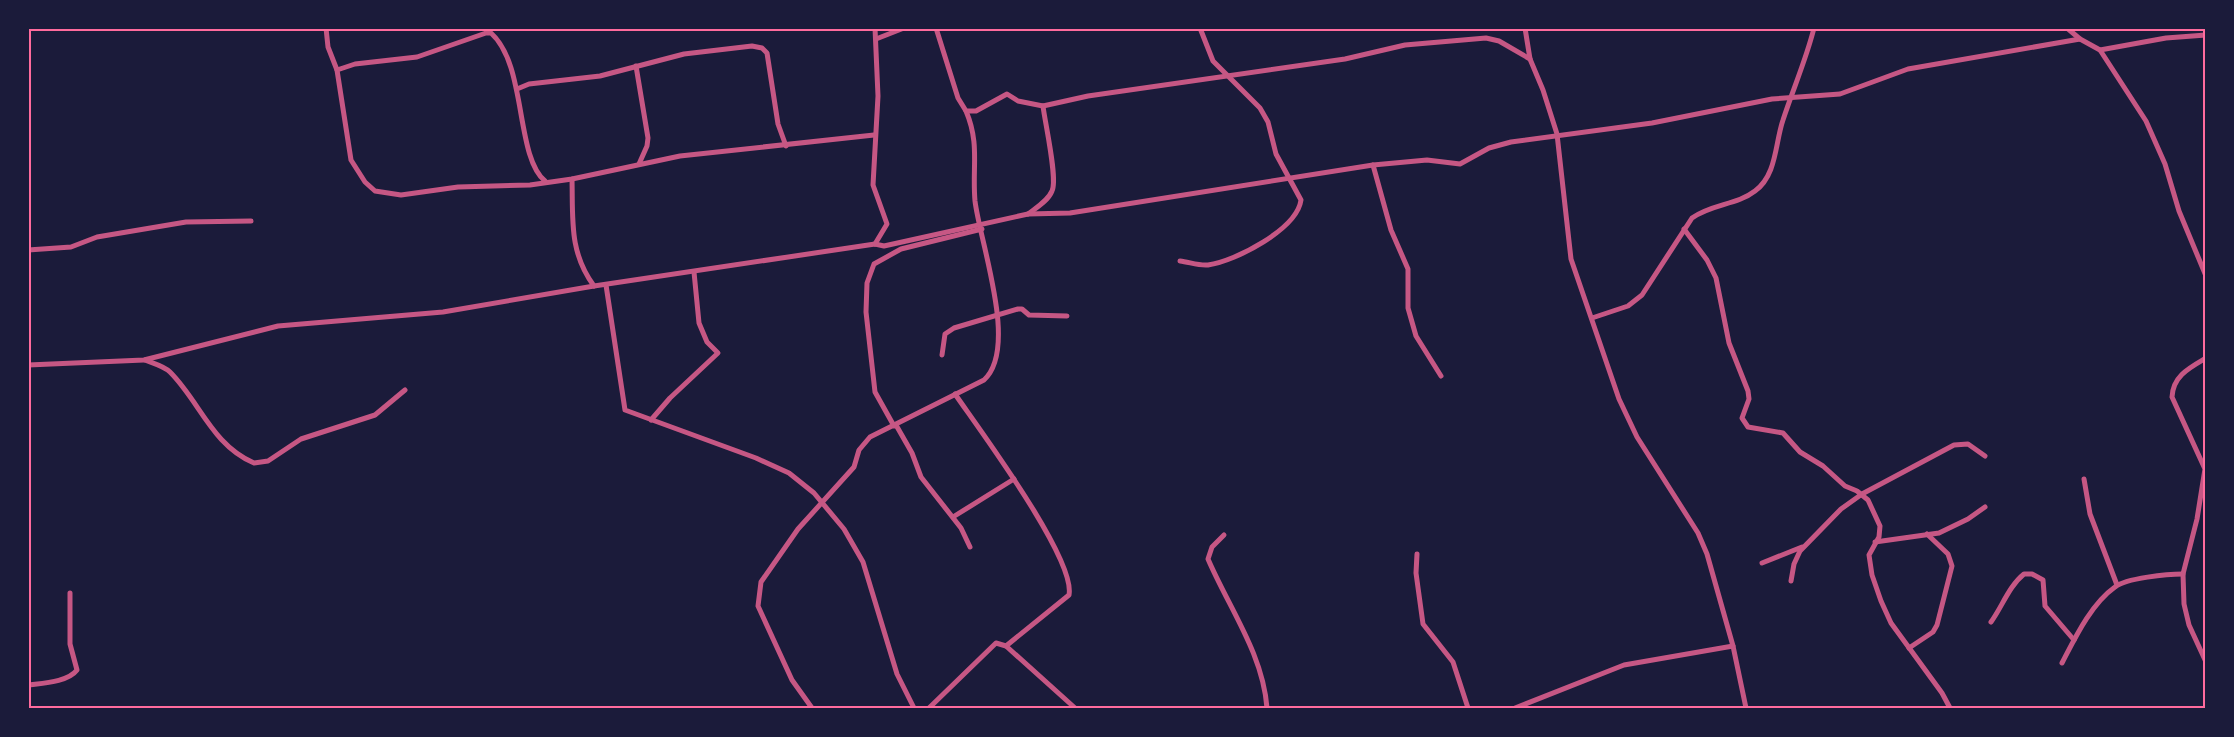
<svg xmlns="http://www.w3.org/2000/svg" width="2234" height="737" font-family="'Crimson Pro',serif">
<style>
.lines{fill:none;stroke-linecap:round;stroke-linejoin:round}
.minor{stroke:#c65784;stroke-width:5}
.neatline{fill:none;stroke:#ff6b9d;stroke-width:2}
</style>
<rect width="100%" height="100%" fill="#1b1b3a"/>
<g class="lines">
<g class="minor">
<polyline points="326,28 328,47 337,70 351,160 365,182 375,191 401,195 458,187 530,185 572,179 680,156 874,135"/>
<polyline points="875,28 878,96 873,185 887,224 875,244"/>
<polyline points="936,28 958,98 966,111 976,111 1007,94 1018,101 1043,106 1088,96 1345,59 1405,45 1486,38 1499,41 1530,59"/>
<polyline points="1525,28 1530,59 1543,90 1557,134 1571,259 1619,399 1637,437 1698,533 1707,554 1733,646 1746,708"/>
<polyline points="2067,28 2080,39"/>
<polyline points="876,39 904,28"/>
<polyline points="2100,50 2166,38 2206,35"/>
<polyline points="636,66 648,138 647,146 639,164"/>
<path d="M337,70L355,64L417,57L486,33H491C527,65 515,156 545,181"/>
<polyline points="517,89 529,84 600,76 684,54 752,46 762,48 767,53 778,124 786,146"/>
<polyline points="1373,165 1391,230 1408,269 1408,308 1416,336 1441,376"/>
<path d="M572,179C573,220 569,252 594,286"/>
<path d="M1028,214C1036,208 1048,201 1052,191C1058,179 1045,123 1043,106"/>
<polyline points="1684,229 1707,260 1716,278 1729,343 1748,391 1749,399 1742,418 1748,427 1783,433 1800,452 1823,466 1845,486 1857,491 1868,500 1880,526 1879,537 1869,555 1872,575 1881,601 1891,623 1942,693 1950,708"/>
<polyline points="28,250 71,247 97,237 186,222 251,221"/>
<path d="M1180,261C1189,262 1199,266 1208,265C1236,261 1297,229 1301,200L1276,154L1268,122L1260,108L1213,61L1200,28"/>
<polyline points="606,285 625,410 756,458 789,473 814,493 844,529 863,562 897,674 914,708"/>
<path d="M1592,318L1628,306L1642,295L1692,218C1711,204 1737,205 1755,191C1777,175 1775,143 1783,120C1793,89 1806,60 1814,28"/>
<polyline points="942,355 945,334 954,328 1018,309 1022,309 1029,315 1067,316"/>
<path d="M2206,358C2189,368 2173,376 2172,397L2205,469L2197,519L2183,574L2184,604L2189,625L2206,662"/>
<path d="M145,360C152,363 164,366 170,372C200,402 212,445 254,463L268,461L301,439L375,415L405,390"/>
<polyline points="28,365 144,360 278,326 443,312 594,286 875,244 884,246 1028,214 1070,213 1373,165 1427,160 1460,164 1489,148 1511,142 1652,123 1772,99 1840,94 1908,69 2080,39 2100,50 2146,121 2165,164 2179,211 2206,276"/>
<path d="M955,394C979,429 1076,559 1069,595L1006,646"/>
<polyline points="651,420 670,398 718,353 707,342 699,323 694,272"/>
<polyline points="896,425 912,453 921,477 961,528 970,547"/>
<polyline points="894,426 875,392 866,312 867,283 874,264 901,249 982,229"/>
<polyline points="2084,479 2090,514 2117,585"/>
<polyline points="953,517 1014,479"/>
<path d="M1224,535L1212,547L1208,559C1229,608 1263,654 1267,708"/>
<polyline points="1875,542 1939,533 1968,519 1985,507"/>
<polyline points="1417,554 1416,573 1423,624 1453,662 1468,708"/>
<polyline points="1762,563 1802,547"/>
<polyline points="1791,581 1794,564 1800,551 1841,509 1862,494 1954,445 1968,444 1985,456"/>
<path d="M1991,622C2002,607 2009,586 2024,574H2032L2043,580L2045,606L2074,640"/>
<polyline points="1909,648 1933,632 1937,625 1952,566 1948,554 1927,534"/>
<path d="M2062,663C2075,638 2091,604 2115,587C2126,578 2168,574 2183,574"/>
<path d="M28,685C43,683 68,682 77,670L70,644V593"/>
<path d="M812,708L792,680L758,606L761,582L798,529L854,467L859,450L870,437L984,380C1019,348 980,243 975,201C972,167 980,144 966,111"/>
<polyline points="929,708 996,643 1006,646 1075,708"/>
<polyline points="1515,708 1624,665 1733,646"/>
</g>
</g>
<rect width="2234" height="737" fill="none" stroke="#1b1b3a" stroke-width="60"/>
<rect x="30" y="30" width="2174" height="677" class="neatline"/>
</svg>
